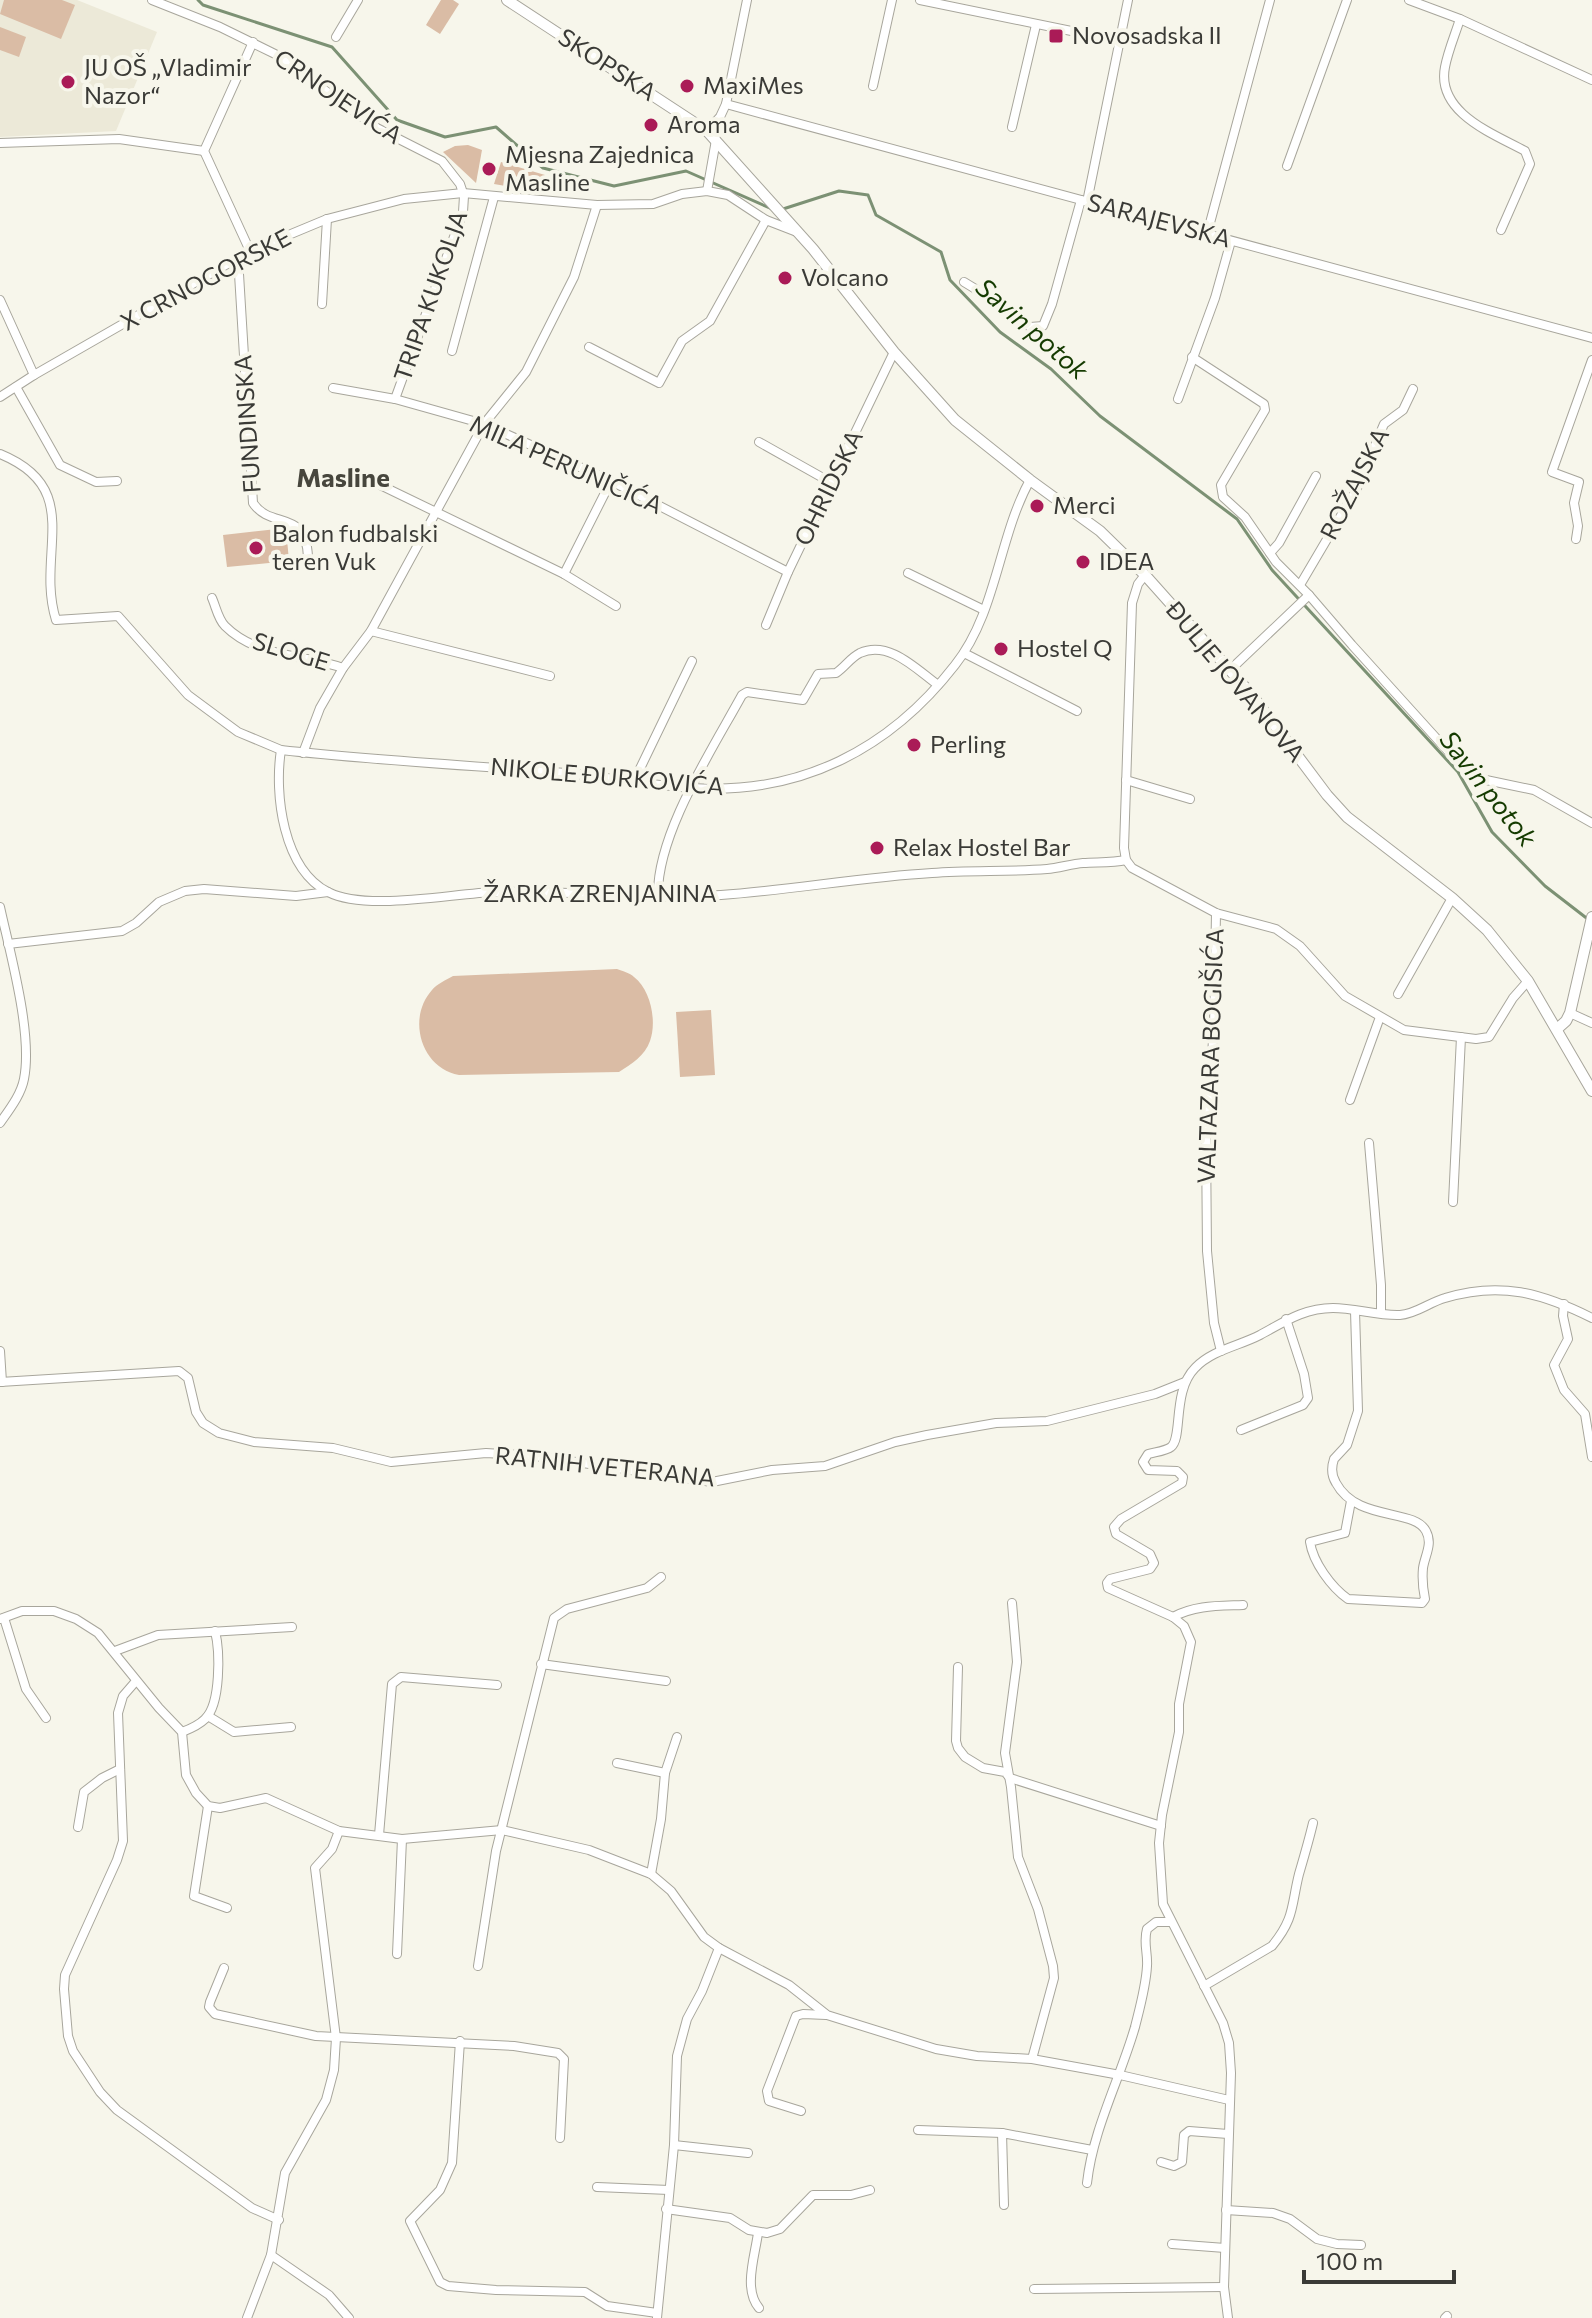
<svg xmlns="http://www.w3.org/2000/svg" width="1592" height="2318" font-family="Commissioner,sans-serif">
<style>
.built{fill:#ece9d8}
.green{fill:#dabca5}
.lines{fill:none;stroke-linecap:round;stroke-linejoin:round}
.stream{stroke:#7c9174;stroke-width:3}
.minor-casing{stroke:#a8a69c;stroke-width:10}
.tertiary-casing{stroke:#a8a69c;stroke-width:12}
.minor{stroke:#fff;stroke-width:8}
.tertiary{stroke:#fff;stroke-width:10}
.poi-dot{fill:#aa1b57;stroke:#f7f6eb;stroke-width:3}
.labels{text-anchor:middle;stroke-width:8;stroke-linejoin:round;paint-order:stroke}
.poi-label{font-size:24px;fill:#3a3a36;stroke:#f7f6eb;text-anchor:start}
.street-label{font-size:24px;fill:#3a3a36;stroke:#f7f6eb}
.water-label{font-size:26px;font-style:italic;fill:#153b01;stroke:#f7f6eb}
.neighbourhood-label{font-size:26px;font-weight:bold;fill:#47463d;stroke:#f7f6eb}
</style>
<rect width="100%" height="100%" fill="#f7f6eb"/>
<polygon class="built" points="0,0 77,0 157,32 116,131 0,137"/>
<g class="green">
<polygon points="4,0 62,0 75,5 61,39 0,14"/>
<polygon points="441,0 453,0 459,4 440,34 426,25"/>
<polygon points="0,27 26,37 19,57 0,50"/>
<polygon points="468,145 482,150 476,183 443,152 455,146"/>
<polygon points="501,162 545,175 541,192 494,184"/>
<polygon points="286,528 289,561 227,567 223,535"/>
<path d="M617,969C622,971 630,973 634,977C651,990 657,1022 650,1041C645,1056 631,1064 619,1072L459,1075C422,1069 406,1019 432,990C437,984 446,980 453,976Z"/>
<polygon points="711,1010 715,1075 680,1077 676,1012"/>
</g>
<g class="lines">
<g class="stream">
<polyline points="198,0 203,5 332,47 397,120 445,137 496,127 543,168 614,186 686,171 772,209"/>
<polyline points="783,209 839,191 868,195 876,215 941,252 950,280 1000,332 1051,369 1100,416 1237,519 1272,570 1458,772 1492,832 1545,886 1589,920"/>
</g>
<g class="minor-casing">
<g id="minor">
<polyline points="152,0 220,27 275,54 377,128 442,161 460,184 464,196 463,212 395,399"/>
<polyline points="920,0 1120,41"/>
<polyline points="1409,0 1460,19 1592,80"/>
<path d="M1460,19C1455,35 1448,51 1445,67C1436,113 1494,134 1525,151L1530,164L1501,230"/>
<polyline points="336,37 358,0"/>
<polyline points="873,86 892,0"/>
<polyline points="726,104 1592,338"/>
<polyline points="1012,127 1036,25"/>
<polyline points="707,131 720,117 726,104 747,0"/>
<polyline points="0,143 119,139 204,151"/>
<polyline points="1287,166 1347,0"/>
<polyline points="707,191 716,140"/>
<polyline points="1087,202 1128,0"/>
<polyline points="1207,234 1270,0"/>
<polyline points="250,251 204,151 253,42"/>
<path d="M235,261L239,274L253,503C271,530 306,508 308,557"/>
<polyline points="964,282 1005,307 1030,327 1043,326 1052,304 1081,200"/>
<polyline points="0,300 34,375"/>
<polyline points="322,304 327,219"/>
<polyline points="589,347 659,383 682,341 710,321 766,220"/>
<polyline points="452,351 494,197"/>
<polyline points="1192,357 1264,404 1265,410 1221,485 1223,497 1245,517 1276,562 1309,595 1352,645 1456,760 1468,770 1486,780 1534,790 1592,823"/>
<polyline points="16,387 60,465 96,482 117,481"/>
<polyline points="333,388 395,399 484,424 611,481 788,572"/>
<polyline points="0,397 34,375 250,251 327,219 404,199 463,193 597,205 653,204 682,194 707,191 728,195 766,220 797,232"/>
<polyline points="1178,399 1215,298 1231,241"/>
<polyline points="759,442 832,483"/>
<path d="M0,454C86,489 35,553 56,620L118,616L188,695L238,732L281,750C371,760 462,765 553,772C599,775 645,785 692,788C800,795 889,750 955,665C997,612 998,538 1030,480"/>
<polyline points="376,483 564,574 616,606"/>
<polyline points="1576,539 1578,526 1574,503 1579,482 1552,472 1592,360"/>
<polyline points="1270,553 1279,543 1316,476"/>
<polyline points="908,573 984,610"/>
<polyline points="564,574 611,481"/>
<polyline points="1145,575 1138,584 1132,603 1124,848 1126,860 1132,868 1216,913 1276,929 1300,946 1345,996 1404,1030 1476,1039 1489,1037 1513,998 1528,981"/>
<polyline points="1300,585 1356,490 1384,424 1403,410 1413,389"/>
<path d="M212,598C216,607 218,619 225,626C257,658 304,654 343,668"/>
<polyline points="766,625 788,572 894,352"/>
<polyline points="371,631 550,676"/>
<polyline points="964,653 1077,711"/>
<polyline points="1230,670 1309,595"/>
<path d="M281,750C274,794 283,869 328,892C367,912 453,893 496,892C571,890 646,900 721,895C791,890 862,877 932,873C970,870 1009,872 1047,869C1059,868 1071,864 1083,863C1097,862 1112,863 1126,860"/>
<polyline points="303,753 320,708 343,668 371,631 484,424 526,372 574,277 597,205"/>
<polyline points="1126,780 1190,799"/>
<polyline points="634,781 692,661"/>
<path d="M658,897C656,835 712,750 742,695L747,692L803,700L818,674L836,673C845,667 850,658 860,653C889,640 916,669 938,685"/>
<path d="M0,907C10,953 33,1034 24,1079C21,1095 9,1110 0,1123"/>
<polyline points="1216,913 1214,1026 1206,1139 1207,1251 1214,1323 1221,1351"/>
<polyline points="8,944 122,931 136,923 159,902 185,891 204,889 296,896 328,892"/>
<polyline points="1398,994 1452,898"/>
<polyline points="1570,1013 1592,1023"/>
<polyline points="1350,1100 1380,1017"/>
<polyline points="1369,1143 1381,1285 1381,1313"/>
<polyline points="1453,1202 1461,1037"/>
<polyline points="1564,1304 1563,1316 1568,1339 1554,1365 1564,1390 1585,1414 1592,1457"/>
<polyline points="0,1351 2,1382"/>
<polyline points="0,1382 179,1371 188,1378 196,1412 203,1423 219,1433 254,1442 333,1448 391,1462 486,1453 535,1456 712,1482 772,1470 825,1466 895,1442 927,1435 996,1423 1047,1421 1155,1394 1185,1382"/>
<polyline points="1241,1430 1303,1405 1308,1398 1304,1374 1286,1319"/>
<path d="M1351,1501L1345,1533L1310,1542C1313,1562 1331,1587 1348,1599L1422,1603L1425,1599C1423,1589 1422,1578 1423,1568C1425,1555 1433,1544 1426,1531C1414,1508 1357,1522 1336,1483C1331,1475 1331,1468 1334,1459L1347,1445L1358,1411L1355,1311"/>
<polyline points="1012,1603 1017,1662 1005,1753 1011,1787 1018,1857 1038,1909 1053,1966 1054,1978 1032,2059"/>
<path d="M1173,1617C1195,1605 1219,1606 1243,1605"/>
<polyline points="4,1618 26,1689 46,1718"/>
<polyline points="0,1619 22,1611 54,1611 76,1619 98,1633 159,1708 182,1732 186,1775 196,1793 208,1806 220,1808 266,1798 339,1831 402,1839 502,1830 589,1850 651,1874 671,1891 704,1937 719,1948 789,1985 827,2015 936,2049 977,2056 1032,2059 1120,2075 1229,2100"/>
<polyline points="115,1651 158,1635 292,1627"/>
<polyline points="541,1664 666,1681"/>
<polyline points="958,1667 956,1741 958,1748 965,1757 983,1768 1005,1772 1010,1778 1161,1826"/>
<polyline points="136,1681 123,1696 118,1713 123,1841 117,1860 65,1975 64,1989 68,2036 73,2051 100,2092 117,2110 252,2208 279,2220"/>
<polyline points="208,1716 234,1732 291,1727"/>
<path d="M182,1732C190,1729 199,1725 205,1719C221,1704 220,1651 215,1631"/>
<polyline points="617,1763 665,1773"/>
<polyline points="208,1806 194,1896 227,1908"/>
<polyline points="78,1827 84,1792 102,1778 120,1769"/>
<polyline points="379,1835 392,1684 401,1677 497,1685"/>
<polyline points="651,1874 661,1819 665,1773 677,1737"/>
<polyline points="397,1954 402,1839"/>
<polyline points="478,1966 496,1851 554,1618 567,1609 647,1588 661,1577"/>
<polyline points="224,1968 210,2002 209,2007 215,2014 316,2036 514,2046 558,2053 564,2059 560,2138"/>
<path d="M1204,1986L1272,1946C1295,1918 1291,1906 1299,1874C1304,1857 1309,1840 1313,1823"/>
<polyline points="460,2041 452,2163 440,2190 410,2221 440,2282 448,2286 496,2290 585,2292 607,2306 657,2313"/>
<polyline points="801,2111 769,2101 767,2091 796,2016 803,2014 826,2015"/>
<polyline points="918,2130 1002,2133"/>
<polyline points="674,2145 748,2153"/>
<polyline points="1161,2162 1174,2166 1182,2162 1184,2135 1189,2131 1228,2134"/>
<path d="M1087,2183C1093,2129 1120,2079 1135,2027C1140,2007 1146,1986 1147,1966C1148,1953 1143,1942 1147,1929L1156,1922H1171"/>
<polyline points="597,2187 669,2190"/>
<polyline points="1004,2205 1002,2133 1092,2150"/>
<polyline points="666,2209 730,2218 749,2230 767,2233 780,2229 813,2195 851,2195 870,2190"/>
<polyline points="1226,2210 1273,2213 1290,2219 1317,2239 1337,2244 1361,2245"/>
<path d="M758,2233C755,2256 743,2289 759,2308"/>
<polyline points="1172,2244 1225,2248"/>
<polyline points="271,2255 329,2295 349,2318"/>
<polyline points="1034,2289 1224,2287"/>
<polyline points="247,2318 271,2255 285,2173 326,2100 334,2070 336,2038 315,1868 332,1849 339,1831"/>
<polyline points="657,2318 674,2145 677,2056 687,2019 702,1991 719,1948"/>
<path d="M1228,2318L1224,2287L1231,2073L1229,2043L1223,2023L1163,1904L1159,1843L1162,1815L1179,1732V1704L1191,1642L1184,1626L1173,1617L1108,1588L1107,1583L1110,1579L1150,1569L1154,1563L1150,1554L1116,1534L1114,1527L1121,1519L1182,1483L1183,1477L1177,1471L1148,1470L1143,1462L1148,1454C1155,1452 1166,1451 1171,1447C1183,1438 1172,1391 1195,1368C1212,1350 1239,1346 1260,1335C1284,1322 1304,1308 1333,1308C1355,1308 1378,1316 1400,1315C1416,1314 1430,1302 1445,1298C1500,1281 1542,1293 1592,1318"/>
<polyline points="1445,2318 1447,2316"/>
</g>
</g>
<g class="tertiary-casing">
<g id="tertiary">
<polyline points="507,0 707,131 813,249 894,352 955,420 1030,480 1100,531 1145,575 1252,695 1327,795 1347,817 1452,898 1487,930 1528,981 1592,1091"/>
<polyline points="1557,1029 1566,1021 1570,1013 1592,917"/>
</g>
</g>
<use href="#minor" class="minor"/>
<use href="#tertiary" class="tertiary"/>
</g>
<g class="poi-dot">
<rect x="1048" y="28" width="16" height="16" rx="4"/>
<circle cx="68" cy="82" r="8"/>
<circle cx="687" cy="86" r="8"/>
<circle cx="651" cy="125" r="8"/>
<circle cx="489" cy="169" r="8"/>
<circle cx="785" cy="278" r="8"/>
<circle cx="1037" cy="506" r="8"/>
<circle cx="256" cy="548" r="8"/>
<circle cx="1083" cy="562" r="8"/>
<circle cx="1001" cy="649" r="8"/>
<circle cx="914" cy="745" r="8"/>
<circle cx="877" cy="848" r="8"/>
</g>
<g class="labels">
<g class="poi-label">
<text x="1072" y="44">Novosadska II</text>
<text x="84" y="76">JU OŠ „Vladimir<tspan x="84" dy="28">Nazor“</tspan></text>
<text x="703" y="94">MaxiMes</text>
<text x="667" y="133">Aroma</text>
<text x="505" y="163">Mjesna Zajednica<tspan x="505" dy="28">Masline</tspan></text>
<text x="801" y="286">Volcano</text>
<text x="1053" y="514">Merci</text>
<text x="272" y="542">Balon fudbalski<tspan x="272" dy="28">teren Vuk</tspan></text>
<text x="1099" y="570">IDEA</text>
<text x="1017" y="657">Hostel Q</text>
<text x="930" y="753">Perling</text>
<text x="893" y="856">Relax Hostel Bar</text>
</g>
<g class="street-label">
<text transform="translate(607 65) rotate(33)" y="8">SKOPSKA</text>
<text transform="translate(338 97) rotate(34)" y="8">CRNOJEVIĆA</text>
<text transform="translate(1159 221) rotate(15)" y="8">SARAJEVSKA</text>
<text transform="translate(206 280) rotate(-28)" y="8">X CRNOGORSKE</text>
<text transform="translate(431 296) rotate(-71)" y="8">TRIPA KUKOLJA</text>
<text transform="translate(248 424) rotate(-94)" y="8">FUNDINSKA</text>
<text transform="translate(566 465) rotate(24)" y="8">MILA PERUNIČIĆA</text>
<text transform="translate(1355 484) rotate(-63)" y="8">ROŽAJSKA</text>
<text transform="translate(829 488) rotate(-64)" y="8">OHRIDSKA</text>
<text transform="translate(291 652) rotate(17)" y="8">SLOGE</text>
<text transform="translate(1235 682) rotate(50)" y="8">ĐULJE JOVANOVA</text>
<text transform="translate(607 777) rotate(5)" y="8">NIKOLE ĐURKOVIĆA</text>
<text x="600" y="902">ŽARKA ZRENJANINA</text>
<text transform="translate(1211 1056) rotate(-88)" y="8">VALTAZARA BOGIŠIĆA</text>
<text transform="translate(605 1467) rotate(6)" y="8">RATNIH VETERANA</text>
</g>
<g class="water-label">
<text transform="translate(1032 329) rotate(41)" y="9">Savin potok</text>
<text transform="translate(1488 789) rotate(52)" y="9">Savin potok</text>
</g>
<g class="neighbourhood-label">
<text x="343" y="487">Masline</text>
</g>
</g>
<path d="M1304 2270v12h150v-12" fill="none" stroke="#3a3a36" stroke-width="4"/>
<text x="1316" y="2270" font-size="24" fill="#3a3a36" stroke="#f7f6eb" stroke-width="6" paint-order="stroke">100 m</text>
</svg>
